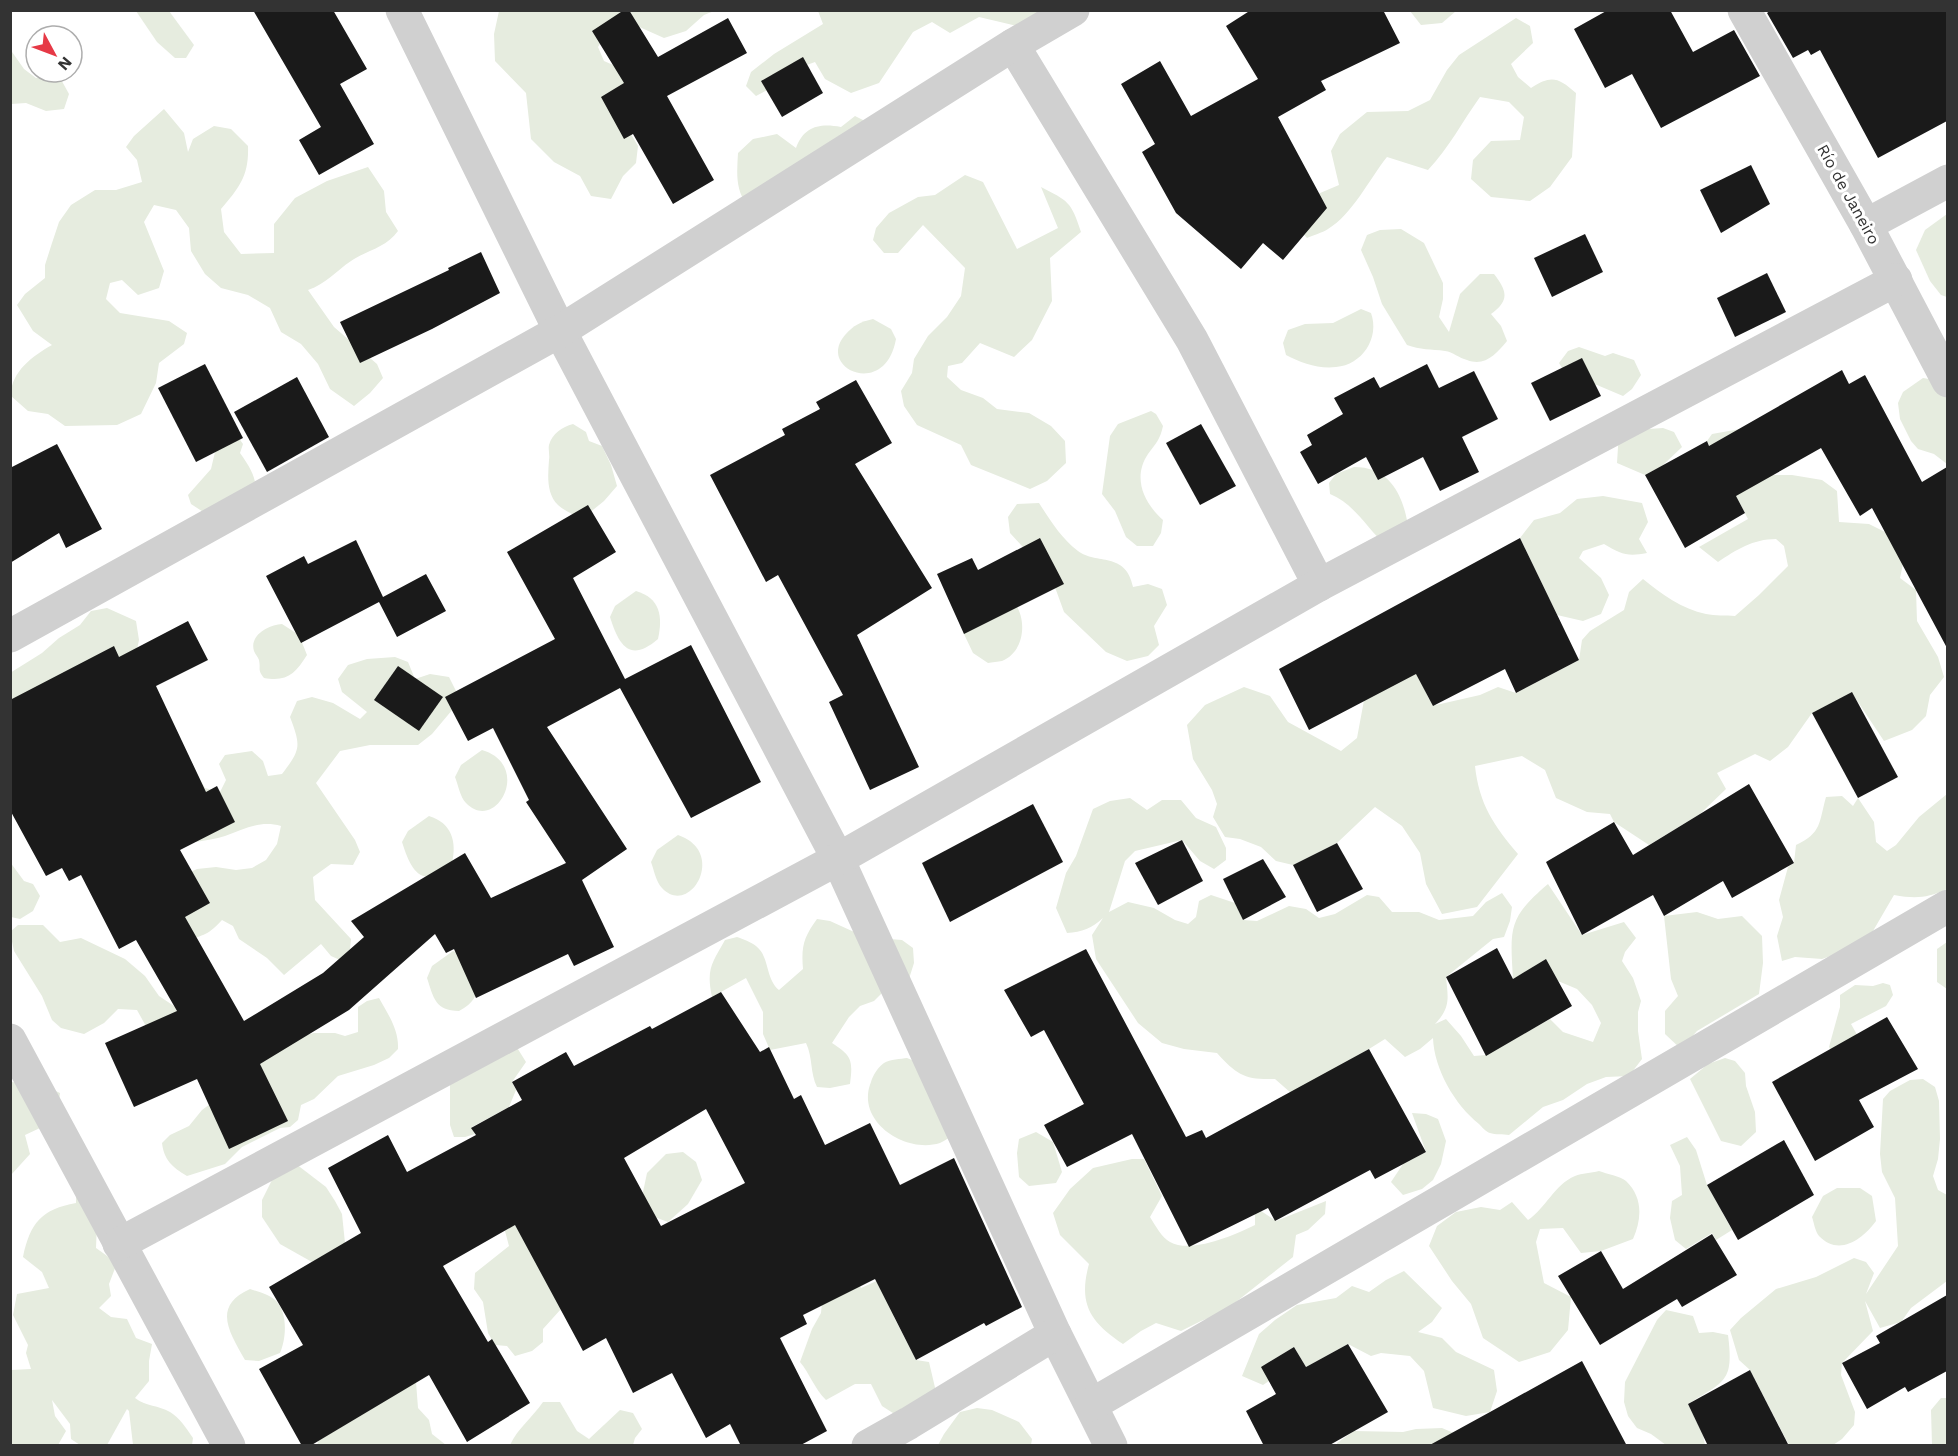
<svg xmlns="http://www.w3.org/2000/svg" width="1958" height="1456" font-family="'Work Sans',sans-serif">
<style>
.green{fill:#e6ecdf}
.building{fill:#1a1a1a;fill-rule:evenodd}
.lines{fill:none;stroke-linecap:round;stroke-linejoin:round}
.minor{stroke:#d0d0d0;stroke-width:33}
.labels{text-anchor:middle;stroke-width:6;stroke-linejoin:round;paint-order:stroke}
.street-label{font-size:16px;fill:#333;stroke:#fff}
</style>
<rect width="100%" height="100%" fill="#fff"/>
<g class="green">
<polygon points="136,11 169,11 194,45 186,58 175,58 157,42"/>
<polygon points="499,11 714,11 704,15 686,31 664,38 626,21 610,28 598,47 604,61 620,68 628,86 625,124 638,146 636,163 623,176 611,199 591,196 580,176 554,162 531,139 526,93 495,61 494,34"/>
<polygon points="818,11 1058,11 1017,26 979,17 950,33 932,22 913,32 879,83 851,93 825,79 815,62 793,70 777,85 756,96 746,86 751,72 774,54 823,24"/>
<polygon points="1410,11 1456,11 1442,23 1421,25"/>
<path d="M1516,18L1530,26L1533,43L1511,64L1518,77L1531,88C1551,75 1558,77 1576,93L1572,157L1550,187L1530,201L1491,197L1471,179L1473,160L1491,141L1520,140L1524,117L1509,102L1480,97C1462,122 1449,148 1428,170L1387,157C1370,178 1352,215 1328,229C1322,233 1313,235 1307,238L1297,227L1313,196L1339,185L1331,151L1340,134L1367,112L1408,111L1430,100L1447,70L1459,55Z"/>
<polygon points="10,49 24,69 36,78 46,74 58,74 69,94 64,109 46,111 26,103 11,104"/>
<path d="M164,109L184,133L188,152L193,139L214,126L231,129L248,146C249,175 240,187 221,209L224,232L241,254L274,253V224L295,198L327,181L368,167L384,191L386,212L398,231C386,248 367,250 351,261C336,271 326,284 308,290L334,327L377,364L383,378L370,393L354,406L330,389L318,364L301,344L281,332L270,308L248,295L221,288L205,274L191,251L189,228L176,210L154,205L144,222L164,271L159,288L138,295L122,280L110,283L106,299L120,313L169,321L187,333L184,344L159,363L156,383L141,414L117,425L65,426L48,414L28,411L11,396C10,373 32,356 52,345L33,331L17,305L25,294L45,278V265L52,243L59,222L71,205L95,190H116L142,182L137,160L126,147L134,136Z"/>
<path d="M855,116L867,122L747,205C735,189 737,172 738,153L753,139L777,134L796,148C804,126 820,123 841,127Z"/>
<path d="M965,175L983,182L1017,249L1058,228L1041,187C1068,201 1071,201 1081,232L1050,258L1052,301L1032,340L1014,357L980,343L962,363L948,366L947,377L961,390L983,398L997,409L1029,413L1051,426L1065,441L1066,463L1047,481L1030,489L971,465L961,445L917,425L904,406L901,391L912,373L914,359L928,336L947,317L961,296L965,268L923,225L898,253H884L873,240L876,228L889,213L918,197L935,195Z"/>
<polygon points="1947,214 1948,215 1947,297 1941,295 1930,281 1916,250 1925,230"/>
<path d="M1401,229L1424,243L1443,283V299L1439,317L1449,332L1460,294L1480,274H1494C1507,291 1510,300 1491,314L1501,326L1507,341C1496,354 1485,367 1467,360C1459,358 1453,352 1445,351C1431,349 1420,350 1407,345L1382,304L1373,277L1361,250L1367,235L1380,230Z"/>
<path d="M1361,309L1371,313C1380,338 1362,365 1336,367C1318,369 1301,363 1286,355L1283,343L1288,330L1305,324L1333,323Z"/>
<path d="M873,319L891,329L896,339C885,400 816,368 845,335C854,325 860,322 873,319Z"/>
<polygon points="1579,347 1605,356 1613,353 1634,360 1641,375 1632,389 1623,396 1597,385 1568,378 1559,363 1568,351"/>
<polygon points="1923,378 1947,382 1947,464 1934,454 1918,449 1911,441 1900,419 1898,403 1903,392"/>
<path d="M1151,411L1156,414L1163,426C1160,440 1156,443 1148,454C1132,478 1144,503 1163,520L1161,533L1153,546H1137L1126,537L1115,511L1102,494L1110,436L1118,424Z"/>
<path d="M573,424L586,432L589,441L602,446L611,465L617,486L604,501L583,518C574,515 566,512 558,505C546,493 548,475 549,460C550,455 548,450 549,445C552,434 562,427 573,424Z"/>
<polygon points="1663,428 1674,432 1682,447 1662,466 1645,475 1617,463 1619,431"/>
<path d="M1740,429L1773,475H1792L1822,480L1837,491L1839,522L1869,524L1889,534L1904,559L1900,578L1916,590L1917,621L1938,657L1944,677L1930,695L1926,716L1912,730L1884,741L1852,693L1812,713L1788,747L1770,761L1755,754L1717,773L1726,789L1700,814L1649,845L1614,822L1610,814L1587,812L1556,798L1545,770L1522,756L1475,766C1479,804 1494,826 1518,854L1477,907L1442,914L1426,884L1420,853L1402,826L1375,807L1337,843L1293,865L1276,861L1261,847L1240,839L1225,837L1213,817L1217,804L1212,790L1193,759L1187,725L1205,705L1244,687L1270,696L1288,722L1341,751L1357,738L1365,695L1384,668L1417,674L1429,699L1436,705L1480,695L1498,687L1516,693L1579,660L1582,640L1590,631L1624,610L1629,592L1643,579C1661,594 1682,609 1706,614C1715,616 1726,615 1735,616L1759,595L1788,566L1784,546L1776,539C1753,539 1736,550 1718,562L1699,547L1748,519L1707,441L1712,434Z"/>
<path d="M235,433L243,444L240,453C252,470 256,477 257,498L214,519L191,504L188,495L211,469L215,452Z"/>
<path d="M1354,467C1393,467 1405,500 1409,533L1387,546C1366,528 1356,505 1330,494L1329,483L1336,474Z"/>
<path d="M1603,496L1642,503L1648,522L1639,539L1647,553C1627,557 1621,554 1604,544L1583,551L1579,558L1601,578L1609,595L1601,614L1583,621L1557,615L1520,538L1534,520L1560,513L1577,499Z"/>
<path d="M1039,503C1050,520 1061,538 1078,551C1096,565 1126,551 1133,587L1148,584L1162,589L1167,605L1154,626L1159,645L1148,656L1127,661L1106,652L1064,612L1052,579L1010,533L1008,517L1017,504Z"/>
<path d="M636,591C660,598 663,616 658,639C630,663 619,646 610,617L615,606Z"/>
<path d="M1016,605C1027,622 1024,652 1002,661C998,662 992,662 988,663L973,653L963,632Z"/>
<polygon points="107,608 136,621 139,640 132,673 11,717 10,673 42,653 59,638 80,625 91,611"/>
<path d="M282,624L299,635L307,655C295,674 287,682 264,678C257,669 261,670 259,660C258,657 255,654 254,651C249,635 269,625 282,624Z"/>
<path d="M395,657L408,662L415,679L430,674L449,677L457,693L458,703L432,734L418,745H370L340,751L316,783L355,840L360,852L353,865L331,864L313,877L315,900L351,939L350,949L340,960L331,956L321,944L284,975L267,958L239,939L233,926L222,920C209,934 204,936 185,940L182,876L197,869L216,867L236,870L252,868L266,860L277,844L281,826C260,820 244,829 225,836C216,839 205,840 196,842L186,828L195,770L205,788L220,792L226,780L219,764L225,755L252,751L263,761L268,776L282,774C301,749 301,746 290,717L297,701L312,697L333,703L360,719L367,712L342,692L338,679L348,665L367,659Z"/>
<path d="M482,750C533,765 496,834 466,803C460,797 458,784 455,777L461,765Z"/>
<path d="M1947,794V889C1927,898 1916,899 1894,895L1873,931L1842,952L1822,959L1795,957L1782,961L1777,936L1783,917L1779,900L1788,867L1794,863L1796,845C1822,833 1819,822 1826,797L1842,796L1853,806L1858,798L1874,822L1876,842L1887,851L1896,845L1919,817Z"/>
<path d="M1130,798L1147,810L1162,800H1181L1196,818L1216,827L1226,848V860L1214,869L1200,861L1182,840L1135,851L1125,861L1109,912L1128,902L1154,908L1175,920L1188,924L1196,917L1199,901L1211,895L1235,903L1243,920L1257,921L1289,906L1306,909L1319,918L1335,914L1367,895L1379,897L1392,912H1419L1439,920L1473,916L1486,902L1502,893L1512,907L1510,921L1504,937L1493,939L1446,977C1448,998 1451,1007 1435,1024L1446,1019L1461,1036L1474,1056L1486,1055L1550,1019L1563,1032L1593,1042L1601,1023L1592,1005L1577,989L1558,981L1545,960L1513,979C1510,928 1508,918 1548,884L1582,935L1624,922L1636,938L1625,952L1622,961L1633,978L1641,1001L1638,1012V1031L1642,1059L1629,1076L1606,1077L1587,1084L1563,1100L1543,1107L1509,1135C1503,1134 1495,1135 1490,1133C1486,1132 1482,1127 1479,1124C1455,1105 1434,1069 1433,1038L1420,1049L1405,1057L1385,1039L1369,1049L1291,1093L1275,1079C1245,1080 1237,1075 1217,1053L1184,1049L1162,1043L1138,1023L1096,959L1092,935L1103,918C1092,928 1082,932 1067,933L1056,908L1066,873L1076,856L1093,809L1110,801Z"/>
<path d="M429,816C452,823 457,842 452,863C447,867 441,873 436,875C415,884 407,857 402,842L408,831Z"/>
<path d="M678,835C728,852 690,918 662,888C656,882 654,870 651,862L657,850Z"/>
<polygon points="10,862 24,881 33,884 40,896 33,911 20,919 11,917"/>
<polygon points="1697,912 1718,919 1742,916 1762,936 1763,963 1759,994 1697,1031 1681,1049 1665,1034 1665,1011 1678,996 1671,979 1664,916"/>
<path d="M817,919L830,921L852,931L877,938L902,940L913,948L914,963L908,982L894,981L874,1001L860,1006L849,1017L832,1043C852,1056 853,1060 850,1084L830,1088L817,1087C810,1073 813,1058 806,1043L770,1050L763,1034V1012L746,978L712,997C706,969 712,963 725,940L737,937C743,939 751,942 756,946C770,957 765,978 779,990L803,969C801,946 804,937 817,919Z"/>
<polygon points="18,925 43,925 60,942 81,938 125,959 145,976 159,996 174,1006 185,1026 152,1037 137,1010 118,1009 104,1023 84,1034 61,1028 52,1020 42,996 14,951 10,932"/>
<polygon points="1947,942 1947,989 1937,982 1937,949"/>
<path d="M453,951L462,954C474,978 489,995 459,1011C435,1010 434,999 427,978L432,966Z"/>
<polygon points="1883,983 1890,985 1893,995 1886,1006 1851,1024 1864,1047 1843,1071 1829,1047 1840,1007 1840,995 1855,985 1873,986"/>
<path d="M379,998C388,1014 399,1030 398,1049L389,1058L374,1065L338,1076L314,1099L301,1105L298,1120L290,1127L280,1128L242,1147L225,1164L187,1176C172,1167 164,1160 162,1143L170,1135L189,1126L202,1110L225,1093L271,1043L314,1033H335L345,1036L358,1032V1007L367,1001Z"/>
<polygon points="511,1038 526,1062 512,1082 516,1090 509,1107 472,1127 475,1134 465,1137 454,1137 450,1125 450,1085"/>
<path d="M907,1058L922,1064L955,1133C951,1136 945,1141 940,1143C905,1154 855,1121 871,1082C873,1075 878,1067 884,1063C890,1059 901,1059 907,1058Z"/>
<polygon points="1725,1058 1735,1061 1745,1073 1746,1086 1755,1112 1756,1132 1741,1146 1721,1141 1690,1079 1708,1064"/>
<polygon points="1923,1079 1935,1087 1939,1101 1940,1139 1938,1159 1933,1176 1938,1190 1947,1195 1947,1281 1911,1308 1901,1322 1880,1328 1865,1301 1873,1331 1842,1363 1841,1375 1855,1412 1854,1425 1842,1439 1833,1445 1789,1445 1750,1370 1739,1360 1730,1330 1741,1318 1776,1289 1816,1277 1854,1258 1866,1262 1874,1273 1866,1294 1898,1246 1895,1198 1882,1172 1880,1154 1883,1099 1890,1091 1910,1080"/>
<polygon points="11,1082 40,1084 60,1093 58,1112 40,1128 25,1135 30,1154 11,1175"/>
<polygon points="1412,1113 1426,1114 1438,1119 1446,1141 1441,1164 1433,1180 1422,1189 1403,1195 1391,1182 1403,1164 1426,1152"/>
<polygon points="1036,1132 1053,1142 1062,1172 1056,1183 1029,1186 1019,1177 1017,1153 1019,1139"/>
<polygon points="1687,1137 1696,1150 1707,1185 1732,1230 1716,1240 1712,1233 1686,1249 1675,1240 1670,1218 1672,1201 1682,1195 1680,1166 1670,1145"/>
<polygon points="683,1152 696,1162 702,1180 688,1204 668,1222 649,1215 643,1192 647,1173 666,1154"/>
<path d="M1132,1159H1144L1162,1196L1150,1217C1155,1225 1162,1238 1170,1242C1191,1254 1235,1235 1255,1225V1207L1276,1221L1326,1201L1325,1214L1308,1230L1296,1235L1293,1257L1222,1313L1201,1321L1181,1331L1156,1323L1141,1331L1123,1344C1090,1322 1078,1304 1089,1264L1060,1235L1053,1213L1070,1189L1093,1168Z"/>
<polygon points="296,1164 326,1187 335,1201 342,1214 345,1243 312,1262 280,1244 262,1217 262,1200 272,1180"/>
<path d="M1599,1171C1607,1174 1620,1176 1626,1181C1643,1197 1642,1219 1633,1239L1601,1251L1581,1253L1563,1228L1540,1229L1536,1242L1544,1283L1571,1297L1568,1330L1550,1352L1519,1362L1483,1338L1471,1304L1452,1281L1429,1246L1437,1226L1456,1212L1481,1207L1500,1210L1512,1202L1528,1220C1546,1208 1554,1185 1575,1176C1582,1173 1591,1173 1599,1171Z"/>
<path d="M1837,1188H1860L1872,1196L1876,1221C1863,1239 1839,1257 1819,1236C1815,1231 1814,1223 1812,1217L1823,1196Z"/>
<path d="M76,1195L97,1223L96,1248L117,1263L109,1284L111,1296L99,1308L111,1317L127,1319L136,1338L152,1344L149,1361V1381L135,1398C147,1407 158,1405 170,1412C180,1418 186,1428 193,1438L192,1445H133L129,1411L127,1409L107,1445H80L71,1439L70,1424L52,1400L55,1416L66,1431L58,1445L11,1446V1370L31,1369L26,1353L28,1345L13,1315L17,1294L49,1288L42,1272L23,1257C30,1223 42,1209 76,1203Z"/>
<path d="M830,1219L861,1288L932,1256L933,1296L894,1317L916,1360L929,1362L937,1396L896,1415L882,1406L871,1384H855L826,1400C814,1388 810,1374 800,1362L812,1329L821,1313Z"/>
<polygon points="509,1221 526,1223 561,1309 543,1329 543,1342 532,1351 515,1356 507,1346 495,1345 488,1333 483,1302 474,1289 475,1273 509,1246 505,1231"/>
<polygon points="1404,1271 1442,1308 1432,1322 1418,1332 1442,1338 1456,1352 1494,1370 1497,1391 1490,1412 1466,1416 1433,1408 1424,1371 1410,1356 1381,1353 1371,1356 1348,1344 1306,1367 1294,1347 1269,1362 1269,1381 1263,1385 1242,1376 1259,1334 1275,1320 1297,1305 1336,1298 1352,1286 1369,1292 1386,1280"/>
<path d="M250,1289C259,1292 271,1295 277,1302C288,1315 286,1339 280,1353L259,1361L245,1360C229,1332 212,1306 250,1289Z"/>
<path d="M1666,1310L1693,1316L1699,1333L1713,1332L1728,1335C1734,1382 1725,1381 1688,1404L1703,1435L1705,1445H1666L1651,1434L1637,1428L1628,1416L1624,1402L1625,1382L1657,1320Z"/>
<polygon points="416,1382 418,1408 429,1420 432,1434 446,1445 317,1446 318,1441"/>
<polygon points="1941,1398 1947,1398 1947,1445 1932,1445 1931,1410"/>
<path d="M543,1402H560L577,1431L589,1439L620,1410L633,1413L642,1429L635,1438L633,1445H510C518,1428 532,1418 543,1402Z"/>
<polygon points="977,1408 992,1410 1019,1422 1032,1439 1031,1445 938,1445 944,1434 960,1412"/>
<polygon points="1442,1428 1463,1437 1470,1445 1337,1446 1337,1443 1354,1431 1403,1432 1416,1429"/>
</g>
<g class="building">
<polygon points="253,10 333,10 367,69 340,84 374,144 319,175 299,140 321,127"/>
<polygon points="624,10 629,10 658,57 728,18 747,53 667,96 714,180 673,204 633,134 624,139 601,97 624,83 592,31"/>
<polygon points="1251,10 1383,10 1400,43 1321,81 1326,90 1278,117 1327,208 1283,260 1263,243 1241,269 1176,213 1142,152 1155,144 1121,84 1160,61 1191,116 1258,79 1226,26"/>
<polygon points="1608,10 1670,10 1693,52 1734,30 1760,76 1661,128 1632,74 1605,88 1574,29"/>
<polygon points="1771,10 1947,10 1947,121 1878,158 1820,50 1811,55 1808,50 1793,58 1767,13"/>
<polygon points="803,57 823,93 782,117 761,81"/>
<polygon points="1751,165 1770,204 1721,233 1700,190"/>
<polygon points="1585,234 1603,272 1552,297 1534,258"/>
<polygon points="481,252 500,293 432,329 360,363 340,322 449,270 448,268"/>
<polygon points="1767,273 1786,312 1735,337 1717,298"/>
<polygon points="1582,358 1601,396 1550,421 1531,383"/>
<polygon points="205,364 243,438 196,462 158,388"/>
<polygon points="1427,364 1439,388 1474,371 1498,419 1462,437 1479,472 1440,491 1423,457 1378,480 1366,457 1318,484 1300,452 1312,445 1307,435 1343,414 1334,398 1374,377 1380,388"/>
<polygon points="1842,370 1849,384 1865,375 1922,482 1947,467 1947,648 1872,508 1860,516 1821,448 1736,496 1745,513 1685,548 1645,475 1707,441 1709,446"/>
<polygon points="297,377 329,437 267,472 234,412"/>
<polygon points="856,380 892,443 855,464 932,588 857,635 919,767 870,790 829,702 843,695 778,575 766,582 710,475 785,435 782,429 820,409 816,402"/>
<polygon points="1201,424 1236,486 1200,505 1166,443"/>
<polygon points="57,444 102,529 66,548 59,533 10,563 10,468"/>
<polygon points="588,505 616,552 573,578 625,679 691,645 761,782 691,818 620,688 547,727 627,849 582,880 614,947 574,966 568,954 476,998 454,949 446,953 435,934 349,1010 260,1064 288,1121 229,1149 197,1079 134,1107 105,1043 177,1011 136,940 119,949 81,875 69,881 62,868 46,876 10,810 10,700 114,646 119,657 188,621 208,660 156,686 206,792 217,786 235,822 180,850 210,903 185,917 244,1021 323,973 364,937 351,921 465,853 491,898 566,863 526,802 529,800 493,728 468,741 445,697 555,639 507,552"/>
<polygon points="1040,538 1064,584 964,634 937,574 972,558 978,570"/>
<polygon points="1520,538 1579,660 1516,693 1505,669 1433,706 1416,674 1309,730 1279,669"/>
<polygon points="356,540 383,597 426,574 446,611 397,637 379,602 301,643 266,576 304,556 308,564"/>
<polygon points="398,666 443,697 419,731 374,700"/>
<polygon points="1852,692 1898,777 1858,798 1812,713"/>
<polygon points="1749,784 1794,863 1732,898 1723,881 1664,916 1653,895 1582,935 1546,862 1614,822 1633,855"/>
<polygon points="1033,804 1063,862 950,922 922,863"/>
<polygon points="1182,840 1203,881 1158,905 1135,863"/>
<polygon points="1337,843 1363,889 1317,912 1293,865"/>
<polygon points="1263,859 1286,897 1243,920 1223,879"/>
<polygon points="1497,948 1513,979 1546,959 1572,1006 1486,1056 1446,977"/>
<polygon points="1086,949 1186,1137 1202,1130 1206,1138 1369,1049 1426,1152 1375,1179 1370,1170 1275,1221 1268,1208 1189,1247 1132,1134 1067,1167 1044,1125 1084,1104 1044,1030 1031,1037 1004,990"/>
<path d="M721,992L760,1052L769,1047L794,1099L801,1095L825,1145L870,1123L900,1185L954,1158L1022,1307L986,1326L984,1323L916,1360L875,1279L803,1315L807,1324L780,1338L827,1431L799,1446H741L730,1424L706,1438L672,1373L633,1393L606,1338L583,1351L515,1225L443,1266L488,1342L492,1339L530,1403L467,1442L429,1375L310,1446H302L259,1369L303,1345L269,1287L361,1233L328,1168L388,1135L407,1172L476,1135L471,1128L522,1100L512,1082L566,1052L574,1066L650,1026L652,1029ZM706,1109L745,1183L661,1226L624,1158Z"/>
<polygon points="1887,1017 1918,1069 1859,1100 1874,1127 1815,1161 1772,1082"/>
<polygon points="1784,1140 1814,1195 1738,1240 1707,1185"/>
<polygon points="1712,1234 1737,1275 1682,1307 1677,1299 1600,1345 1558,1276 1601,1251 1623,1289"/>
<polygon points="1947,1295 1947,1371 1908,1392 1905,1387 1867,1409 1842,1363 1880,1343 1876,1336"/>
<polygon points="1348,1344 1388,1412 1328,1446 1264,1446 1246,1411 1276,1394 1261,1367 1294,1347 1306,1367"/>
<polygon points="1582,1361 1627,1446 1428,1446 1490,1412"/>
<polygon points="1750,1370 1789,1446 1708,1446 1688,1404"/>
</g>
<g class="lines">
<g class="minor">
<polyline points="402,10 560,331 838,859 1055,1334 1111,1446"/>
<polyline points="1744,10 1866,225 1948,381"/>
<polyline points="1013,45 1192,340 1319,585"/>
<polyline points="1866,225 1948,181"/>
<polyline points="10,636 560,331 1013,45 1073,10"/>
<polyline points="10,1040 229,1446"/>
<polyline points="119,1244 838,859 1319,585 1896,280"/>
<polyline points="1091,1405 1948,906"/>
<polyline points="868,1446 909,1423 1055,1334"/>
</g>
</g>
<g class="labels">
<g class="street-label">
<text transform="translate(1849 194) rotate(61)" y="6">Río de Janeiro</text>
</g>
</g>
<rect width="1958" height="1456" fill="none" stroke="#333333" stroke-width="24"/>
<g transform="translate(54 54) rotate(131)"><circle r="28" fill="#ffffff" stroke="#adadad" stroke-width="1.5"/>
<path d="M0-4.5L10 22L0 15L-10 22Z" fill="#e63946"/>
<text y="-9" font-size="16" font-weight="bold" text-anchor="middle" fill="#333333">N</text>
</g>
</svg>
